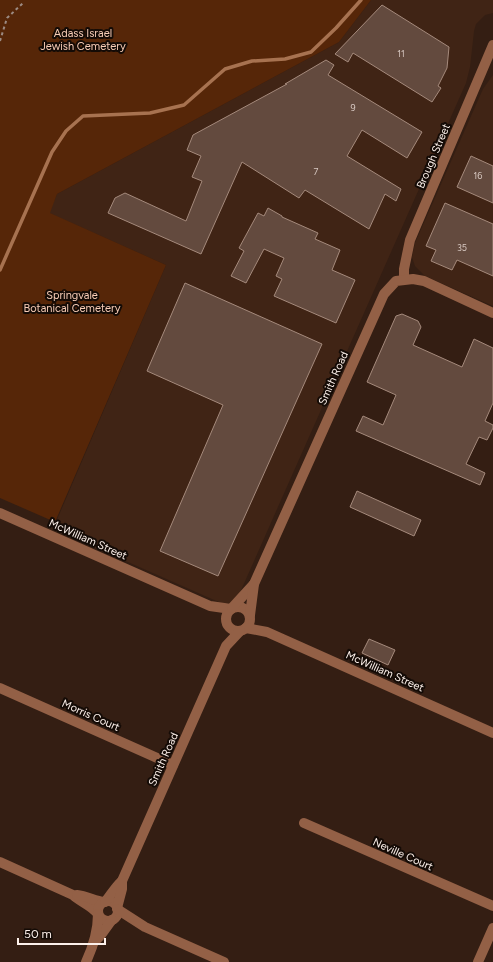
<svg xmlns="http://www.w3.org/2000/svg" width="493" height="962" font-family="Figtree,sans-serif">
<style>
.built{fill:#402415}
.green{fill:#562608}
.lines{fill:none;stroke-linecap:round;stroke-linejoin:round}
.stream{stroke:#a77250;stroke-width:3.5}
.building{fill:#634a3e;stroke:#a58a7c}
.path{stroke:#9c8b83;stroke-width:2;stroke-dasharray:3 3;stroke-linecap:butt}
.street{stroke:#936046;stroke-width:10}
.labels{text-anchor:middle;stroke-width:4;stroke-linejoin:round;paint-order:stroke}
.number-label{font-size:9px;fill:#d6c7c0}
.park-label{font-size:11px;fill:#f8cdb7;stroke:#140b06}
.street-label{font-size:11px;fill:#fdf1eb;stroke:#140b06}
</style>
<rect width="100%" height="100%" fill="#341e13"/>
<g class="built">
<polygon points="371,0 493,0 493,13 485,15 476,24 474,31 470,67 466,83 238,597 230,603 221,603 53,529 166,265 49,213 57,194 339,42"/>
<polygon points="493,75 493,306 425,276 415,266 412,257 415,243 483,89"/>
</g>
<polygon class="green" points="0,0 371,0 339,42 57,194 50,213 166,265 55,522 0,498"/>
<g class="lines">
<polyline class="stream" points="0,270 52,152 66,131 83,116 150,113 184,105 225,69 252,61 285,59 311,52 336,28 361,0"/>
</g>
<g class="building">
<polygon points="382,5 449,47 447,68 438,86 441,88 432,102 353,53 348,62 335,54"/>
<polygon points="326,60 334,65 328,75 422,132 407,158 362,130 347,156 401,189 396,201 385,194 369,229 305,190 299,198 242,162 201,254 108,213 115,198 125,193 186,221 202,181 192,177 201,156 187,150 193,135 287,84 285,84"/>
<polygon points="471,156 493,166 493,203 457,187"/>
<polygon points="445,203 493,224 493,276 457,260 452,270 431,261 436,250 426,246"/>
<polygon points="268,208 282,216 282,217 318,233 315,239 340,250 332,270 355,280 336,323 274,296 282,279 276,276 284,258 264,249 246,283 231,276 244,251 239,248 258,213 264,216"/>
<polygon points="185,283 322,344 218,576 160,551 223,405 147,371"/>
<polygon points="402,314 418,321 421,327 413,345 462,367 474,339 493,348 493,403 485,421 493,425 493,428 487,440 479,437 466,464 485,473 480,485 356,431 363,416 383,425 396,395 367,382 396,316"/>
<polygon points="357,491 421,520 414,536 350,507"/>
<polygon points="369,639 395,650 388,665 362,653"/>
</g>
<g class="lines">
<polyline class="path" points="0,41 7,18 23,3"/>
<g class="street">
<polyline points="404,279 404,269 410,240 493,45"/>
<polyline points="0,513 210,606 231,609"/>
<circle cx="238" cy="619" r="12"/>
<polyline points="232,608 254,584"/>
<polyline points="250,615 254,584 384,294 396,281 413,279 424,281 493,313"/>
<polyline points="246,628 267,632 493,733"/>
<polyline points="0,688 173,765"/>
<polyline points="304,823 493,906"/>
<path d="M0,862L73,895C82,903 91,905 98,914"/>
<path d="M77,895C87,896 95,901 104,902"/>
<circle cx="108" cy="911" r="10"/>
<path d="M105,902C111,895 115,887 122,881"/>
<polyline points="117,908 122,889 122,881 226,646 240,631"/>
<polyline points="117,909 145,927 224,962"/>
<path d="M94,942C102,936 106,927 112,920"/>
<path d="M86,962C93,947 98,931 98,914"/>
<polyline points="478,962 493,928"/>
</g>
</g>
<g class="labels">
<g class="number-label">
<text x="401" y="57">11</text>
<text x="353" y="111">9</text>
<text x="316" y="175">7</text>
<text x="478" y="179">16</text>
<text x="462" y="251">35</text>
</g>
<g class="park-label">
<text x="83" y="37">Adass Israel<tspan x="83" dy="13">Jewish Cemetery</tspan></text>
<text x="72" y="299">Springvale<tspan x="72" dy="13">Botanical Cemetery</tspan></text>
</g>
<g class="street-label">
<text transform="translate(433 156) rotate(-67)" y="4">Brough Street</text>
<text transform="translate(333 378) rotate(-66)" y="4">Smith Road</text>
<text transform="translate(88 539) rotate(24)" y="4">McWilliam Street</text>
<text transform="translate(385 671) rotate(24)" y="4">McWilliam Street</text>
<text transform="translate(91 715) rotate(24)" y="4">Morris Court</text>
<text transform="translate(163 759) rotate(-66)" y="4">Smith Road</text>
<text transform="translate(403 854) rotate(24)" y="4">Neville Court</text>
</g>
</g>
<path d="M18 938v6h87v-6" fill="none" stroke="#fdf1eb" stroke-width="2"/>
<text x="24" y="938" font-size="12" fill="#fdf1eb" stroke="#140b06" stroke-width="3" paint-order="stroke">50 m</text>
</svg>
